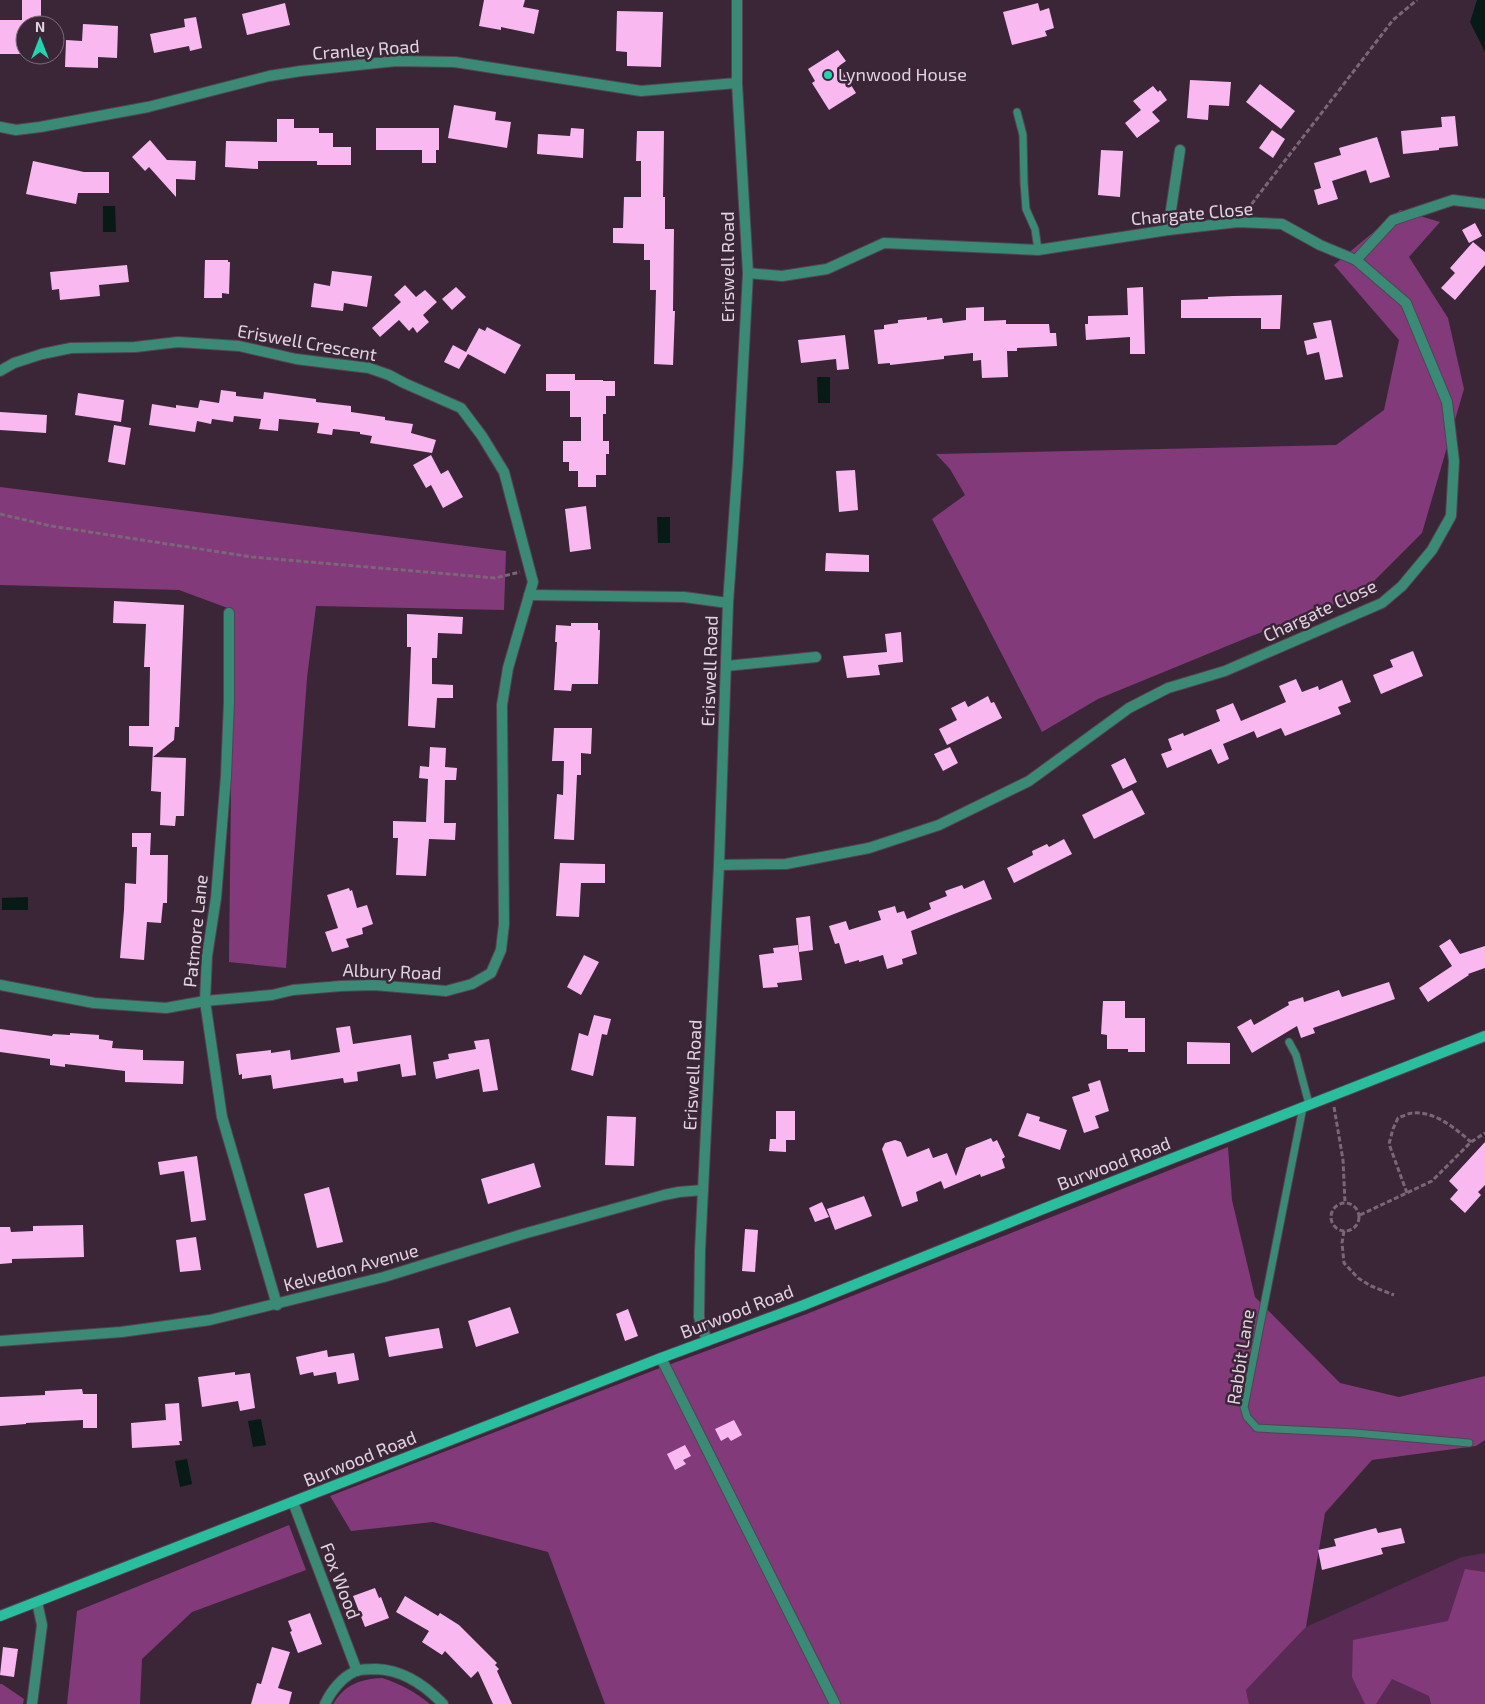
<svg xmlns="http://www.w3.org/2000/svg" width="1485" height="1704" font-family="'Exo 2',sans-serif">
<style>
.green{fill:#592b54}
.forest{fill:#823a7b}
.water{fill:#081a15}
.building{fill:#f9b8f0}
.lines{fill:none;stroke-linecap:round;stroke-linejoin:round}
.lane-casing{stroke:#554252;stroke-width:9}
.street-casing{stroke:#554252;stroke-width:12}
.secondary-casing{stroke:#554252;stroke-width:12}
.path{stroke:#796776;stroke-width:3;stroke-dasharray:5 2.5;stroke-linecap:butt}
.lane{stroke:#3a8a76;stroke-width:7}
.street{stroke:#3a8a76;stroke-width:10}
.secondary{stroke:#28be9e;stroke-width:10}
.poi-dot{fill:#20d5b0;stroke:#3a2637;stroke-width:2}
.labels{text-anchor:middle;stroke-width:5;stroke-linejoin:round;paint-order:stroke}
.street-label{font-size:18px;fill:#e1d3df;stroke:#3a2637}
.poi-label{font-size:18px;fill:#e1d3df;stroke:#3a2637;text-anchor:start}
</style>
<rect width="100%" height="100%" fill="#3a2637"/>
<polygon class="green" points="1485,1553 1485,1704 1249,1704 1246,1690 1306,1627 1462,1557"/>
<g class="forest">
<polygon points="1400,210 1440,222 1409,257 1448,318 1464,389 1422,533 1361,594 1249,637 1098,699 1042,732 932,519 965,495 950,469 936,454 1336,445 1384,410 1399,340 1334,265"/>
<polygon points="0,487 506,551 504,610 316,606 307,678 286,968 229,962 233,610 179,590 0,585"/>
<polygon points="1228,1147 1232,1200 1255,1297 1340,1383 1399,1397 1485,1376 1485,1440 1476,1446 1372,1460 1325,1513 1306,1627 1246,1690 1249,1704 605,1704 548,1552 433,1522 351,1531 330,1496 660,1368 804,1315"/>
<polygon points="289,1525 306,1570 192,1612 142,1659 140,1704 67,1704 77,1611"/>
<polygon points="1465,1569 1485,1572 1485,1704 1431,1704 1429,1696 1392,1679 1376,1704 1365,1704 1352,1677 1353,1640 1448,1621"/>
<path d="M382,1678C401,1684 415,1692 430,1704H333C345,1684 361,1679 382,1678Z"/>
<polygon points="2,1684 24,1699 23,1704 0,1704 0,1684"/>
</g>
<g class="water">
<polygon points="1477,0 1485,0 1485,52 1470,22"/>
<polygon points="103,206 115,206 116,232 103,232"/>
<polygon points="817,377 830,377 830,403 818,403"/>
<polygon points="657,517 670,517 670,543 658,543"/>
<polygon points="28,897 28,910 2,910 2,898"/>
<polygon points="261,1419 266,1445 253,1447 248,1421"/>
<polygon points="187,1459 192,1484 180,1487 175,1461"/>
</g>
<g class="building">
<polygon points="22,0 41,0 41,25 25,25 25,54 0,54 0,20 22,20"/>
<polygon points="484,0 525,0 523,7 539,10 534,34 501,27 501,30 479,26"/>
<polygon points="285,3 290,25 247,35 242,14"/>
<polygon points="1038,3 1040,11 1049,8 1054,28 1045,31 1047,36 1012,45 1003,12"/>
<polygon points="617,11 663,12 661,67 627,66 627,52 616,51"/>
<polygon points="196,17 202,48 190,51 189,46 154,53 150,34 185,27 184,19"/>
<polygon points="83,24 118,26 117,58 98,57 98,68 65,67 66,40 82,41"/>
<polygon points="838,50 846,61 839,66 856,93 829,110 812,83 815,81 808,69"/>
<polygon points="1190,80 1231,82 1229,106 1209,105 1208,120 1187,118"/>
<polygon points="1260,84 1295,111 1281,129 1246,102"/>
<polygon points="1153,86 1158,92 1160,90 1167,100 1152,112 1160,121 1137,138 1125,123 1141,110 1133,101"/>
<polygon points="454,105 496,112 495,120 511,122 507,148 448,138"/>
<polygon points="1455,116 1458,146 1439,148 1439,150 1403,154 1401,131 1442,127 1441,117"/>
<polygon points="277,119 294,119 294,128 319,128 319,133 333,133 333,147 351,147 351,165 317,165 317,161 258,161 258,169 225,167 226,141 277,142"/>
<polygon points="376,128 439,128 439,150 436,150 436,163 422,163 422,150 376,150"/>
<polygon points="571,128 584,129 583,158 537,154 538,134 570,136"/>
<polygon points="1272,130 1285,139 1273,158 1259,148"/>
<polygon points="637,131 664,131 663,197 665,197 665,229 674,229 673,311 675,311 673,365 654,364 656,290 650,290 650,260 644,260 644,244 613,243 613,228 623,228 624,197 641,197 641,161 636,161"/>
<polygon points="1377,137 1390,177 1370,183 1366,170 1332,181 1338,199 1318,205 1314,190 1321,188 1314,163 1341,155 1339,148"/>
<polygon points="150,140 167,160 196,161 195,180 176,179 176,197 149,167 145,171 132,157"/>
<polygon points="1101,150 1123,151 1120,197 1098,195"/>
<polygon points="33,161 84,172 109,172 109,193 78,193 76,204 26,194"/>
<polygon points="1475,223 1482,236 1469,243 1462,230"/>
<polygon points="1473,242 1485,252 1485,265 1455,300 1441,288 1455,273 1450,268"/>
<polygon points="205,260 228,260 228,262 230,262 229,294 222,293 222,298 204,298"/>
<polygon points="127,265 129,282 99,285 100,296 60,300 59,289 52,290 50,272"/>
<polygon points="332,271 372,276 367,307 344,303 343,311 311,307 314,283 330,286"/>
<polygon points="405,285 416,297 425,290 437,302 423,315 429,322 417,333 413,327 409,331 399,320 380,337 372,328 401,302 394,295"/>
<polygon points="456,287 466,297 452,310 442,299"/>
<polygon points="1143,287 1145,354 1130,354 1130,337 1086,340 1085,324 1088,324 1088,316 1128,315 1127,288"/>
<polygon points="1282,295 1280,329 1261,329 1261,318 1181,318 1181,300 1208,299 1208,297 1233,296"/>
<polygon points="984,307 984,321 1006,320 1006,324 1049,324 1050,333 1056,333 1057,346 1017,348 1017,351 1007,351 1008,377 982,378 981,360 973,361 973,353 944,356 944,359 890,365 890,363 878,364 874,330 884,329 884,325 898,323 898,320 927,317 927,320 942,318 943,323 966,320 966,308"/>
<polygon points="1331,320 1343,377 1325,380 1319,352 1307,355 1304,341 1317,338 1313,323"/>
<polygon points="487,327 521,345 505,374 468,354 459,369 444,362 453,345 466,352 479,328 485,331"/>
<polygon points="845,335 849,369 837,370 836,359 801,363 798,340"/>
<polygon points="546,374 575,374 575,380 603,380 603,381 615,381 615,396 606,396 606,414 603,414 603,441 609,441 609,454 606,454 606,475 596,475 596,487 578,487 578,471 569,471 569,462 563,462 563,441 581,441 581,417 570,417 570,391 546,391"/>
<polygon points="221,390 236,392 236,396 263,399 264,392 316,399 316,402 351,406 351,412 385,417 385,420 413,424 411,433 436,440 432,453 370,443 372,436 360,434 360,432 333,429 332,435 317,433 319,423 279,419 278,431 259,429 261,419 234,416 233,422 212,419 211,424 197,421 195,432 149,425 152,404 176,408 176,405 198,408 200,400 219,403"/>
<polygon points="78,393 124,400 121,422 75,415"/>
<polygon points="0,412 47,415 46,433 0,430"/>
<polygon points="114,425 131,428 125,465 108,462"/>
<polygon points="431,455 441,474 448,470 463,497 443,508 431,485 426,488 413,465"/>
<polygon points="855,470 858,510 839,512 836,471"/>
<polygon points="586,506 591,549 570,552 565,509"/>
<polygon points="826,553 869,555 869,572 825,571"/>
<polygon points="114,601 184,605 179,727 175,727 174,740 153,757 186,758 184,816 176,816 175,826 160,825 161,792 151,791 153,747 129,746 129,726 149,726 150,667 144,667 146,624 113,623"/>
<polygon points="407,614 463,617 462,634 438,633 437,658 432,658 432,684 453,685 453,698 437,698 435,728 408,726 411,647 407,647"/>
<polygon points="571,623 598,623 598,630 600,630 598,684 572,684 571,691 554,690 557,642 555,642 556,625 571,626"/>
<polygon points="901,632 903,662 878,665 880,675 847,678 843,656 887,652 885,634"/>
<polygon points="1413,651 1423,676 1381,694 1373,675 1393,667 1390,660"/>
<polygon points="1296,679 1302,692 1318,686 1319,690 1342,680 1351,702 1338,707 1341,714 1285,736 1281,728 1257,738 1254,731 1223,744 1229,759 1218,764 1211,749 1167,768 1161,754 1172,750 1168,739 1183,733 1184,736 1220,721 1216,710 1233,703 1241,721 1286,702 1279,686"/>
<polygon points="988,696 991,703 994,702 1002,718 947,745 939,729 957,720 951,708 965,701 968,707"/>
<polygon points="554,728 592,728 591,754 581,753 581,775 577,775 574,840 554,839 557,794 563,795 564,761 552,761"/>
<polygon points="430,747 446,748 445,767 457,768 456,780 445,780 444,823 456,823 455,840 429,839 426,876 396,875 398,838 393,838 393,821 426,822 428,779 419,778 420,766 429,767"/>
<polygon points="950,747 958,763 943,771 934,754"/>
<polygon points="1125,758 1137,782 1123,789 1111,765"/>
<polygon points="1132,790 1145,814 1094,839 1082,815"/>
<polygon points="132,833 151,833 150,855 168,855 167,903 163,903 161,923 147,922 144,960 120,958 124,910 125,883 136,884 137,847 132,847"/>
<polygon points="1064,839 1072,854 1014,883 1007,868 1033,855 1032,851 1047,844 1049,847"/>
<polygon points="560,863 605,864 605,883 581,883 579,917 556,916"/>
<polygon points="984,880 992,899 911,931 917,954 902,959 903,964 887,969 883,955 859,962 859,960 845,964 839,943 835,944 829,926 846,921 849,930 881,920 878,911 895,906 897,913 904,911 907,919 931,909 929,903 947,896 945,891 962,885 964,889"/>
<polygon points="349,888 350,891 352,890 357,908 367,905 373,924 362,928 363,934 346,939 349,947 332,952 325,932 338,928 327,895"/>
<polygon points="810,916 813,950 799,952 796,918"/>
<polygon points="1450,939 1460,954 1485,946 1485,968 1468,974 1469,975 1428,1002 1419,988 1452,966 1439,946"/>
<polygon points="798,945 802,980 777,983 778,987 763,988 759,955 774,953 773,948"/>
<polygon points="584,955 599,962 581,995 567,987"/>
<polygon points="1389,982 1395,999 1313,1028 1315,1033 1301,1038 1297,1026 1252,1053 1237,1027 1251,1019 1254,1025 1289,1005 1288,1002 1303,997 1304,1002 1339,990 1342,997"/>
<polygon points="1103,1001 1125,1001 1125,1018 1145,1018 1145,1052 1128,1052 1128,1049 1107,1049 1107,1035 1101,1034"/>
<polygon points="594,1015 611,1019 607,1035 602,1034 593,1076 571,1070 579,1033 588,1036"/>
<polygon points="350,1026 353,1044 411,1035 416,1075 402,1077 400,1064 357,1072 358,1081 344,1083 343,1078 273,1089 271,1075 242,1079 242,1074 239,1075 236,1054 271,1050 271,1053 290,1050 291,1060 340,1052 336,1028"/>
<polygon points="0,1029 52,1036 53,1034 70,1035 70,1033 99,1035 99,1039 113,1041 112,1048 143,1050 143,1060 184,1061 183,1084 125,1082 125,1071 65,1064 65,1067 50,1065 50,1059 0,1052"/>
<polygon points="489,1039 498,1090 483,1092 479,1069 436,1079 433,1062 449,1059 448,1054 476,1049 474,1041"/>
<polygon points="1187,1042 1230,1043 1230,1064 1187,1064"/>
<polygon points="1100,1080 1109,1111 1095,1116 1099,1128 1084,1133 1072,1097 1090,1091 1088,1084"/>
<polygon points="776,1111 795,1111 795,1140 786,1140 786,1152 769,1151 770,1139 776,1139"/>
<polygon points="1027,1113 1040,1117 1039,1121 1067,1130 1060,1150 1018,1136"/>
<polygon points="607,1116 636,1117 634,1166 605,1165"/>
<polygon points="991,1138 993,1142 997,1140 1005,1157 1002,1159 1005,1168 981,1177 980,1174 944,1189 941,1181 916,1192 918,1201 902,1207 882,1149 885,1143 895,1140 901,1142 907,1157 929,1148 933,1158 947,1153 956,1176 966,1148"/>
<polygon points="1485,1142 1485,1185 1478,1192 1481,1195 1465,1213 1450,1199 1458,1190 1449,1181"/>
<polygon points="197,1156 206,1220 191,1222 184,1171 160,1175 158,1162"/>
<polygon points="534,1163 541,1187 488,1204 481,1179"/>
<polygon points="329,1187 343,1242 317,1248 304,1194"/>
<polygon points="864,1196 872,1216 835,1230 827,1209"/>
<polygon points="822,1202 829,1217 815,1222 809,1208"/>
<polygon points="83,1225 84,1257 12,1259 12,1263 0,1264 0,1227 10,1227 11,1232 33,1231 33,1226"/>
<polygon points="745,1229 758,1230 755,1272 742,1271"/>
<polygon points="196,1237 201,1270 180,1272 176,1240"/>
<polygon points="510,1307 519,1333 476,1347 468,1321"/>
<polygon points="628,1309 638,1336 625,1341 616,1314"/>
<polygon points="439,1328 443,1348 389,1357 385,1337"/>
<polygon points="327,1350 328,1357 354,1353 359,1380 338,1384 336,1372 314,1376 313,1372 300,1375 296,1357"/>
<polygon points="235,1372 235,1375 250,1373 255,1408 240,1411 238,1401 202,1407 198,1377"/>
<polygon points="82,1389 83,1394 97,1394 97,1428 83,1428 83,1420 26,1423 26,1424 0,1426 0,1397 45,1395 45,1391"/>
<polygon points="179,1403 182,1441 179,1441 180,1445 132,1448 131,1423 166,1420 165,1404"/>
<polygon points="734,1420 742,1435 731,1441 728,1437 721,1441 715,1429"/>
<polygon points="685,1445 691,1456 683,1460 686,1464 675,1470 667,1454"/>
<polygon points="1376,1528 1378,1533 1401,1528 1405,1543 1381,1548 1383,1554 1322,1570 1318,1550 1336,1546 1334,1539"/>
<polygon points="375,1588 379,1598 381,1597 389,1618 365,1627 353,1596"/>
<polygon points="405,1596 438,1616 440,1613 459,1625 497,1663 495,1665 499,1669 497,1671 512,1704 493,1704 478,1671 471,1678 445,1651 442,1655 422,1642 429,1631 396,1612"/>
<polygon points="310,1613 322,1644 298,1653 290,1632 292,1631 288,1621"/>
<polygon points="3,1647 18,1649 14,1677 0,1675"/>
<polygon points="272,1647 290,1652 278,1688 292,1692 289,1704 251,1704 257,1683 261,1684"/>
</g>
<g class="lines">
<g class="lane-casing">
<g id="lane">
<polyline points="1017,112 1023,135 1024,183 1026,209 1035,229 1038,250"/>
<polyline points="1289,1042 1296,1055 1309,1104"/>
<polyline points="1303,1107 1244,1407 1247,1417 1257,1428 1355,1433 1469,1443"/>
</g>
</g>
<g class="street-casing">
<g id="street">
<polyline points="0,127 16,130 40,127 148,107 269,76 301,71 396,61 455,62 641,91 737,83"/>
<polyline points="1168,230 1180,150"/>
<polyline points="1356,260 1393,220 1453,200 1485,204"/>
<polyline points="0,371 14,363 42,354 71,348 135,347 178,342 239,346 296,359 369,368 389,375 404,383 461,408 482,436 504,472 533,582 508,668 502,705 504,924 501,950 491,973 472,984 446,991 374,985 341,986 293,990 272,995 205,1001 166,1008 94,1003 0,985"/>
<polyline points="529,595 684,597 728,603"/>
<polyline points="229,613 229,702 226,776 216,898 207,956 205,1001 222,1117 277,1305"/>
<polyline points="726,666 816,657"/>
<polyline points="719,865 786,864 869,848 939,825 1029,781 1129,708 1168,688 1225,671 1382,603 1402,586 1432,550 1451,516 1454,461 1447,402 1406,303 1356,260 1320,245 1282,224 1238,222 1168,230 1038,250 884,243 827,269 782,276 748,273"/>
<polyline points="0,1341 121,1332 210,1320 384,1277 523,1234 664,1195 679,1192 703,1190"/>
<polyline points="707,1341 699,1317 700,1251 719,865 728,603 738,461 748,273 737,83 737,0"/>
<polyline points="661,1358 835,1704"/>
<polyline points="293,1502 357,1671"/>
<polyline points="32,1704 42,1625 37,1602"/>
<path d="M325,1704C331,1691 342,1677 356,1671C362,1669 370,1669 376,1669C403,1670 424,1684 443,1704"/>
</g>
</g>
<g class="secondary-casing">
<polyline id="secondary" points="0,1616 661,1358 804,1305 1053,1205 1485,1036"/>
</g>
<g class="path">
<polyline points="1247,210 1393,20 1417,0"/>
<polyline points="0,514 51,526 252,557 495,578 520,572"/>
<polyline points="1334,1107 1343,1160 1345,1202"/>
<path d="M1407,1193L1389,1144L1393,1129L1398,1118C1403,1116 1409,1113 1413,1113C1435,1111 1456,1129 1471,1142"/>
<circle cx="1345" cy="1217" r="14"/>
<polyline points="1360,1215 1432,1181 1471,1142 1485,1133"/>
<polyline points="1344,1231 1342,1243 1344,1263 1358,1278 1371,1286 1394,1295"/>
</g>
<use href="#lane" class="lane"/>
<use href="#street" class="street"/>
<use href="#secondary" class="secondary"/>
</g>
<circle class="poi-dot" cx="828" cy="75" r="5"/>
<g class="labels">
<g class="street-label">
<text transform="translate(366 50) rotate(-4)" y="6">Cranley Road</text>
<text transform="translate(1192 214) rotate(-5)" y="6">Chargate Close</text>
<text transform="translate(728 267) rotate(-90)" y="6">Eriswell Road</text>
<text transform="translate(307 343) rotate(10)" y="6">Eriswell Crescent</text>
<text transform="translate(1320 611) rotate(-25)" y="6">Chargate Close</text>
<text transform="translate(710 671) rotate(-88)" y="6">Eriswell Road</text>
<text transform="translate(196 931) rotate(-84)" y="6">Patmore Lane</text>
<text transform="translate(392 972) rotate(2)" y="6">Albury Road</text>
<text transform="translate(693 1075) rotate(-87)" y="6">Eriswell Road</text>
<text transform="translate(1114 1164) rotate(-21)" y="6">Burwood Road</text>
<text transform="translate(351 1268) rotate(-15)" y="6">Kelvedon Avenue</text>
<text transform="translate(737 1312) rotate(-21)" y="6">Burwood Road</text>
<text transform="translate(1241 1357) rotate(-81)" y="6">Rabbit Lane</text>
<text transform="translate(360 1459) rotate(-22)" y="6">Burwood Road</text>
<text transform="translate(340 1581) rotate(69)" y="6">Fox Wood</text>
</g>
<g class="poi-label">
<text x="838" y="81">Lynwood House</text>
</g>
</g>
<g transform="translate(40 40)"><circle r="24" fill="#3a2637" stroke="#7d6b7a"/>
<path d="M0-4L9 19L0 12L-9 19Z" fill="#20d5b0"/>
<text y="-8" font-size="14" font-weight="bold" text-anchor="middle" fill="#e1d3df">N</text>
</g>
</svg>
